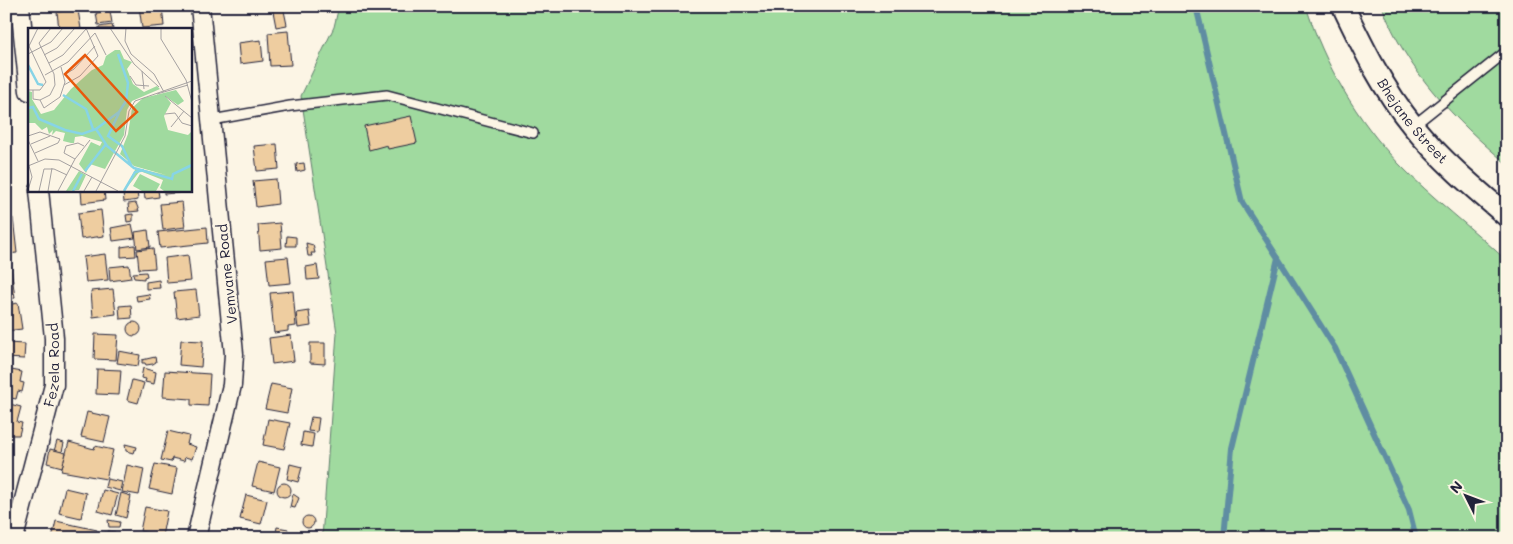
<svg xmlns="http://www.w3.org/2000/svg" width="1513" height="544" font-family="Mali,sans-serif">
<style>
.green{fill:#a0da9f;stroke:#617e6d}
.lines{fill:none;stroke-linecap:round;stroke-linejoin:round}
.stream{stroke:#5f8da2;stroke-width:6}
.building{fill:#eecda0;stroke:#22223b}
.service-casing{stroke:#22223b;stroke-width:12}
.minor-casing{stroke:#22223b;stroke-width:21}
.tertiary-casing{stroke:#22223b;stroke-width:25}
.service{stroke:#fcf5e5;stroke-width:9}
.minor{stroke:#fcf5e5;stroke-width:18}
.tertiary{stroke:#fcf5e5;stroke-width:21}
.labels{text-anchor:middle;stroke-width:5;stroke-linejoin:round;paint-order:stroke}
.street-label{font-size:14px;fill:#22223b;stroke:#fcf5e5}
.inset-river{fill:none;stroke:#87d4e6;stroke-width:2.5}
.inset-road{fill:none;stroke:#a5a1a1;stroke-width:1}
.view{fill:#e8590c;fill-opacity:0.15;stroke:#e8590c;stroke-width:2.5}
.inset-edge{fill:none;stroke:#22223b;stroke-width:2.5}
</style>
<rect width="100%" height="100%" fill="#fcf5e5"/>
<filter id="ink" filterUnits="userSpaceOnUse"><feTurbulence type="fractalNoise" baseFrequency=".02" numOctaves="2"/><feDisplacementMap in="SourceGraphic" scale="10" xChannelSelector="R" yChannelSelector="G"/><feConvolveMatrix kernelMatrix="1 2 1 2 8 2 1 2 1" color-interpolation-filters="sRGB"/></filter>
<g filter="url(#ink)">
<g class="green">
<path d="M339,6H1306C1324,64 1357,120 1399,164C1432,198 1472,228 1507,261V538H322L337,333L301,96L334,27Z"/>
<path d="M1382,6H1507V164C1455,120 1406,71 1382,6Z"/>
</g>
<g class="lines">
<g class="stream">
<polyline points="1196,6 1242,202 1278,258 1232,448 1224,538"/>
<polyline points="1278,258 1335,348 1409,510 1416,538"/>
</g>
</g>
<g class="building">
<polygon points="139,6 162,6 164,26 142,28"/>
<polygon points="272,6 283,6 287,25 276,27"/>
<polygon points="78,10 81,29 59,29 57,12"/>
<polygon points="110,11 112,23 98,25 96,13"/>
<polygon points="112,25 113,29 99,29 99,27"/>
<polygon points="288,31 291,65 270,66 268,33"/>
<polygon points="261,40 263,61 240,64 238,43"/>
<polygon points="7,41 9,67 6,67 6,41"/>
<polygon points="6,77 9,77 10,90 6,90"/>
<polygon points="411,116 417,143 388,149 387,145 369,150 364,126"/>
<polygon points="6,117 8,117 11,142 6,142"/>
<polygon points="277,144 279,169 257,171 254,146"/>
<polygon points="304,163 305,170 297,172 296,164"/>
<polygon points="276,179 278,204 256,207 253,181"/>
<polygon points="6,188 10,213 6,213"/>
<polygon points="81,190 104,190 105,200 82,203"/>
<polygon points="144,190 158,190 159,197 145,199"/>
<polygon points="164,190 186,190 186,192 164,194"/>
<polygon points="137,191 138,200 124,202 123,193"/>
<polygon points="182,202 185,227 163,230 160,204"/>
<polygon points="136,203 139,211 129,212 128,204"/>
<polygon points="101,210 104,236 81,239 78,213"/>
<polygon points="133,214 133,221 127,222 126,215"/>
<polygon points="13,218 17,253 6,254 6,219"/>
<polygon points="280,223 282,248 260,250 258,225"/>
<polygon points="132,224 135,238 113,241 111,228"/>
<polygon points="207,227 208,243 160,248 158,232"/>
<polygon points="148,230 150,247 137,249 135,232"/>
<polygon points="287,236 296,237 296,246 286,246"/>
<polygon points="306,243 313,245 315,253 311,253 312,256 308,256"/>
<polygon points="135,245 136,256 121,257 121,247"/>
<polygon points="153,248 155,268 139,269 137,250"/>
<polygon points="105,254 108,280 86,282 83,257"/>
<polygon points="188,255 191,281 167,283 165,258"/>
<polygon points="288,257 291,283 269,285 266,259"/>
<polygon points="10,259 15,298 6,299 6,260"/>
<polygon points="129,265 131,278 110,281 109,267"/>
<polygon points="317,265 319,279 307,280 306,267"/>
<polygon points="146,272 147,276 144,277 144,279 134,278 133,273"/>
<polygon points="159,280 160,288 146,289 146,282"/>
<polygon points="113,289 116,314 93,317 91,291"/>
<polygon points="196,290 199,315 177,318 174,292"/>
<polygon points="293,291 296,326 288,327 288,331 274,333 270,293"/>
<polygon points="149,294 150,299 137,301 136,296"/>
<polygon points="18,303 22,329 6,331 6,305"/>
<polygon points="131,305 132,318 120,319 119,306"/>
<polygon points="309,311 311,326 298,328 296,313"/>
<circle cx="134" cy="329" r="7"/>
<polygon points="95,334 118,335 116,360 94,359"/>
<polygon points="291,335 294,361 272,364 269,338"/>
<polygon points="181,340 203,341 201,367 179,365"/>
<polygon points="6,343 25,344 24,359 6,358"/>
<polygon points="310,343 325,343 325,364 310,363"/>
<polygon points="119,351 140,355 138,366 117,363"/>
<polygon points="155,357 156,362 153,364 146,365 145,363 142,363 142,360"/>
<polygon points="143,368 156,372 154,384 145,382 146,379 141,378"/>
<polygon points="6,369 22,372 20,382 24,383 22,392 18,391 16,399 6,397"/>
<polygon points="97,369 121,370 119,395 96,394"/>
<polygon points="165,371 210,374 208,406 191,405 191,399 163,397"/>
<polygon points="132,380 144,383 138,403 127,400"/>
<polygon points="271,384 292,388 287,413 265,409"/>
<polygon points="6,403 21,407 17,422 22,423 19,435 9,435 7,443"/>
<polygon points="87,412 110,417 104,442 81,437"/>
<polygon points="311,417 319,418 317,432 308,431"/>
<polygon points="268,419 290,423 284,449 263,445"/>
<polygon points="168,431 189,436 187,444 196,447 192,459 185,457 184,461 172,458 171,462 161,460"/>
<polygon points="303,432 314,434 312,447 301,445"/>
<polygon points="57,441 64,443 62,452 54,451"/>
<polygon points="69,442 94,449 95,446 113,450 106,479 61,471"/>
<polygon points="125,444 137,447 136,450 134,450 133,453 126,451"/>
<polygon points="50,449 66,453 62,467 47,463"/>
<polygon points="258,462 280,467 274,491 252,486"/>
<polygon points="155,464 177,468 172,494 149,489"/>
<polygon points="290,464 302,467 298,482 287,479"/>
<polygon points="127,465 144,469 139,495 122,492"/>
<polygon points="107,479 122,482 120,491 105,487"/>
<circle cx="284" cy="490" r="7"/>
<polygon points="65,488 86,493 81,518 59,513"/>
<polygon points="103,490 118,494 112,515 98,511"/>
<polygon points="121,493 131,496 126,518 116,515"/>
<polygon points="293,494 299,498 295,508 290,507"/>
<polygon points="246,495 267,500 261,524 240,519"/>
<polygon points="145,507 167,511 162,536 140,531"/>
<circle cx="308" cy="522" r="6"/>
<polygon points="108,520 120,522 119,527 109,527"/>
<polygon points="56,521 97,530 95,538 52,538"/>
<polygon points="277,527 288,529 286,538 275,538"/>
<polygon points="108,531 115,532 118,538 104,537 105,532 108,533"/>
</g>
<g class="lines">
<g class="service-casing">
<g id="service">
<polyline points="212,120 290,106 387,95 533,133"/>
<polyline points="1413,126 1507,51"/>
</g>
</g>
<g class="minor-casing">
<g id="minor">
<polyline points="20,6 29,91"/>
<path id="s1" d="M14,538L54,385V338L39,190"/>
<polyline points="196,538 232,385 234,354 200,6"/>
</g>
</g>
<g class="tertiary-casing">
<g id="tertiary">
<path id="s2" d="M1343,6C1363,48 1383,89 1413,126C1440,159 1474,188 1507,216"/>
</g>
</g>
<use href="#service" class="service"/>
<use href="#minor" class="minor"/>
<use href="#tertiary" class="tertiary"/>
</g>
</g>
<g class="labels">
<g class="street-label">
<text dy="5" stroke="none"><textPath href="#s2" startOffset="135">Bhejane Street</textPath></text>
<text transform="translate(227 274) rotate(-96)" y="5">Vemvane Road</text>
<text dy="5" stroke="none"><textPath href="#s1" startOffset="178">Fezela Road</textPath></text>
</g>
</g>
<g transform="translate(28 28)">
<rect width="164" height="164" fill="#fcf5e5"/>
<path d="M87,22H92L96,31L104,34L99,41L105,56L116,64L129,58L132,61L104,73L99,82L96,107L77,141L62,136L58,145L51,136L63,114L72,118L74,114L54,108L47,109L46,115H43L35,113L37,105L28,103L24,107L25,102L21,106L19,99L14,102L7,95H0V63L4,64V71L13,86L26,82L43,61L64,42L75,37L78,28ZM148,62L156,73L150,77L137,68L143,75L136,88L140,102L160,107L164,103V163H136L132,160L135,152L112,143L96,163L108,140L138,147L106,138L92,126L100,106L104,80L115,70ZM51,143L58,147L51,162L38,163ZM112,146L132,156L128,163H114L105,158Z" fill="#a0da9f"/>
<path class="inset-river" d="M0,37L10,56L15,57M35,67L58,81L65,101M0,80L5,79L11,91L37,102L54,106L68,101L79,118L106,140L144,151L145,146L164,137M91,85L80,108L94,118L104,139M68,101L91,84L98,73L100,55L90,26M57,143L78,116M45,163L54,146M96,163L107,144L116,142"/>
<path class="inset-road" d="M82,0L106,36L131,59M98,0L97,13L103,26L126,46L136,64M133,0V11L158,52L164,74M67,5L78,27M0,26L23,14L35,0M16,27L29,20L47,0M21,35L35,27L58,1M114,43L116,61M17,47L40,34L67,5M36,47L46,41L67,18M102,48L108,57L121,58M36,57L52,48L70,28L58,0M0,62H12L18,54L1,18L10,0M5,62V71L12,72L22,67L27,57L26,46L11,15L23,0M129,66L160,57M137,68L164,90M12,72L16,80L32,69L37,54L33,39M137,86L147,85L154,95L164,98M143,99L156,83M0,108L12,104L32,111L30,115L7,125M0,112L10,133M3,116L22,108M47,131L36,125L38,118L50,115L56,118M0,134L4,149L0,162M0,138L17,131L31,132L90,163M11,163L16,141H26L39,147M20,163L24,140M30,163L47,131L62,112M56,163L64,149M68,163L97,108L101,83L107,73L164,53"/>
<path class="view" d="M57,27L109,84L88,103L37,46Z"/>
<rect width="164" height="164" class="inset-edge"/>
</g>
<rect width="1513" height="544" fill="none" stroke="#fcf5e5" stroke-width="25"/>
<rect x="12" y="12" width="1488" height="519" fill="none" stroke="#22223b" stroke-width="2" filter="url(#ink)"/>
<g transform="translate(1466 496) rotate(312)" stroke="#fcf5e5" stroke-width="4" paint-order="stroke">
<path d="M0-4L9 19L0 12L-9 19Z" fill="#22223b"/>
<text y="-8" font-size="14" font-weight="bold" text-anchor="middle" fill="#22223b">N</text>
</g>
</svg>
